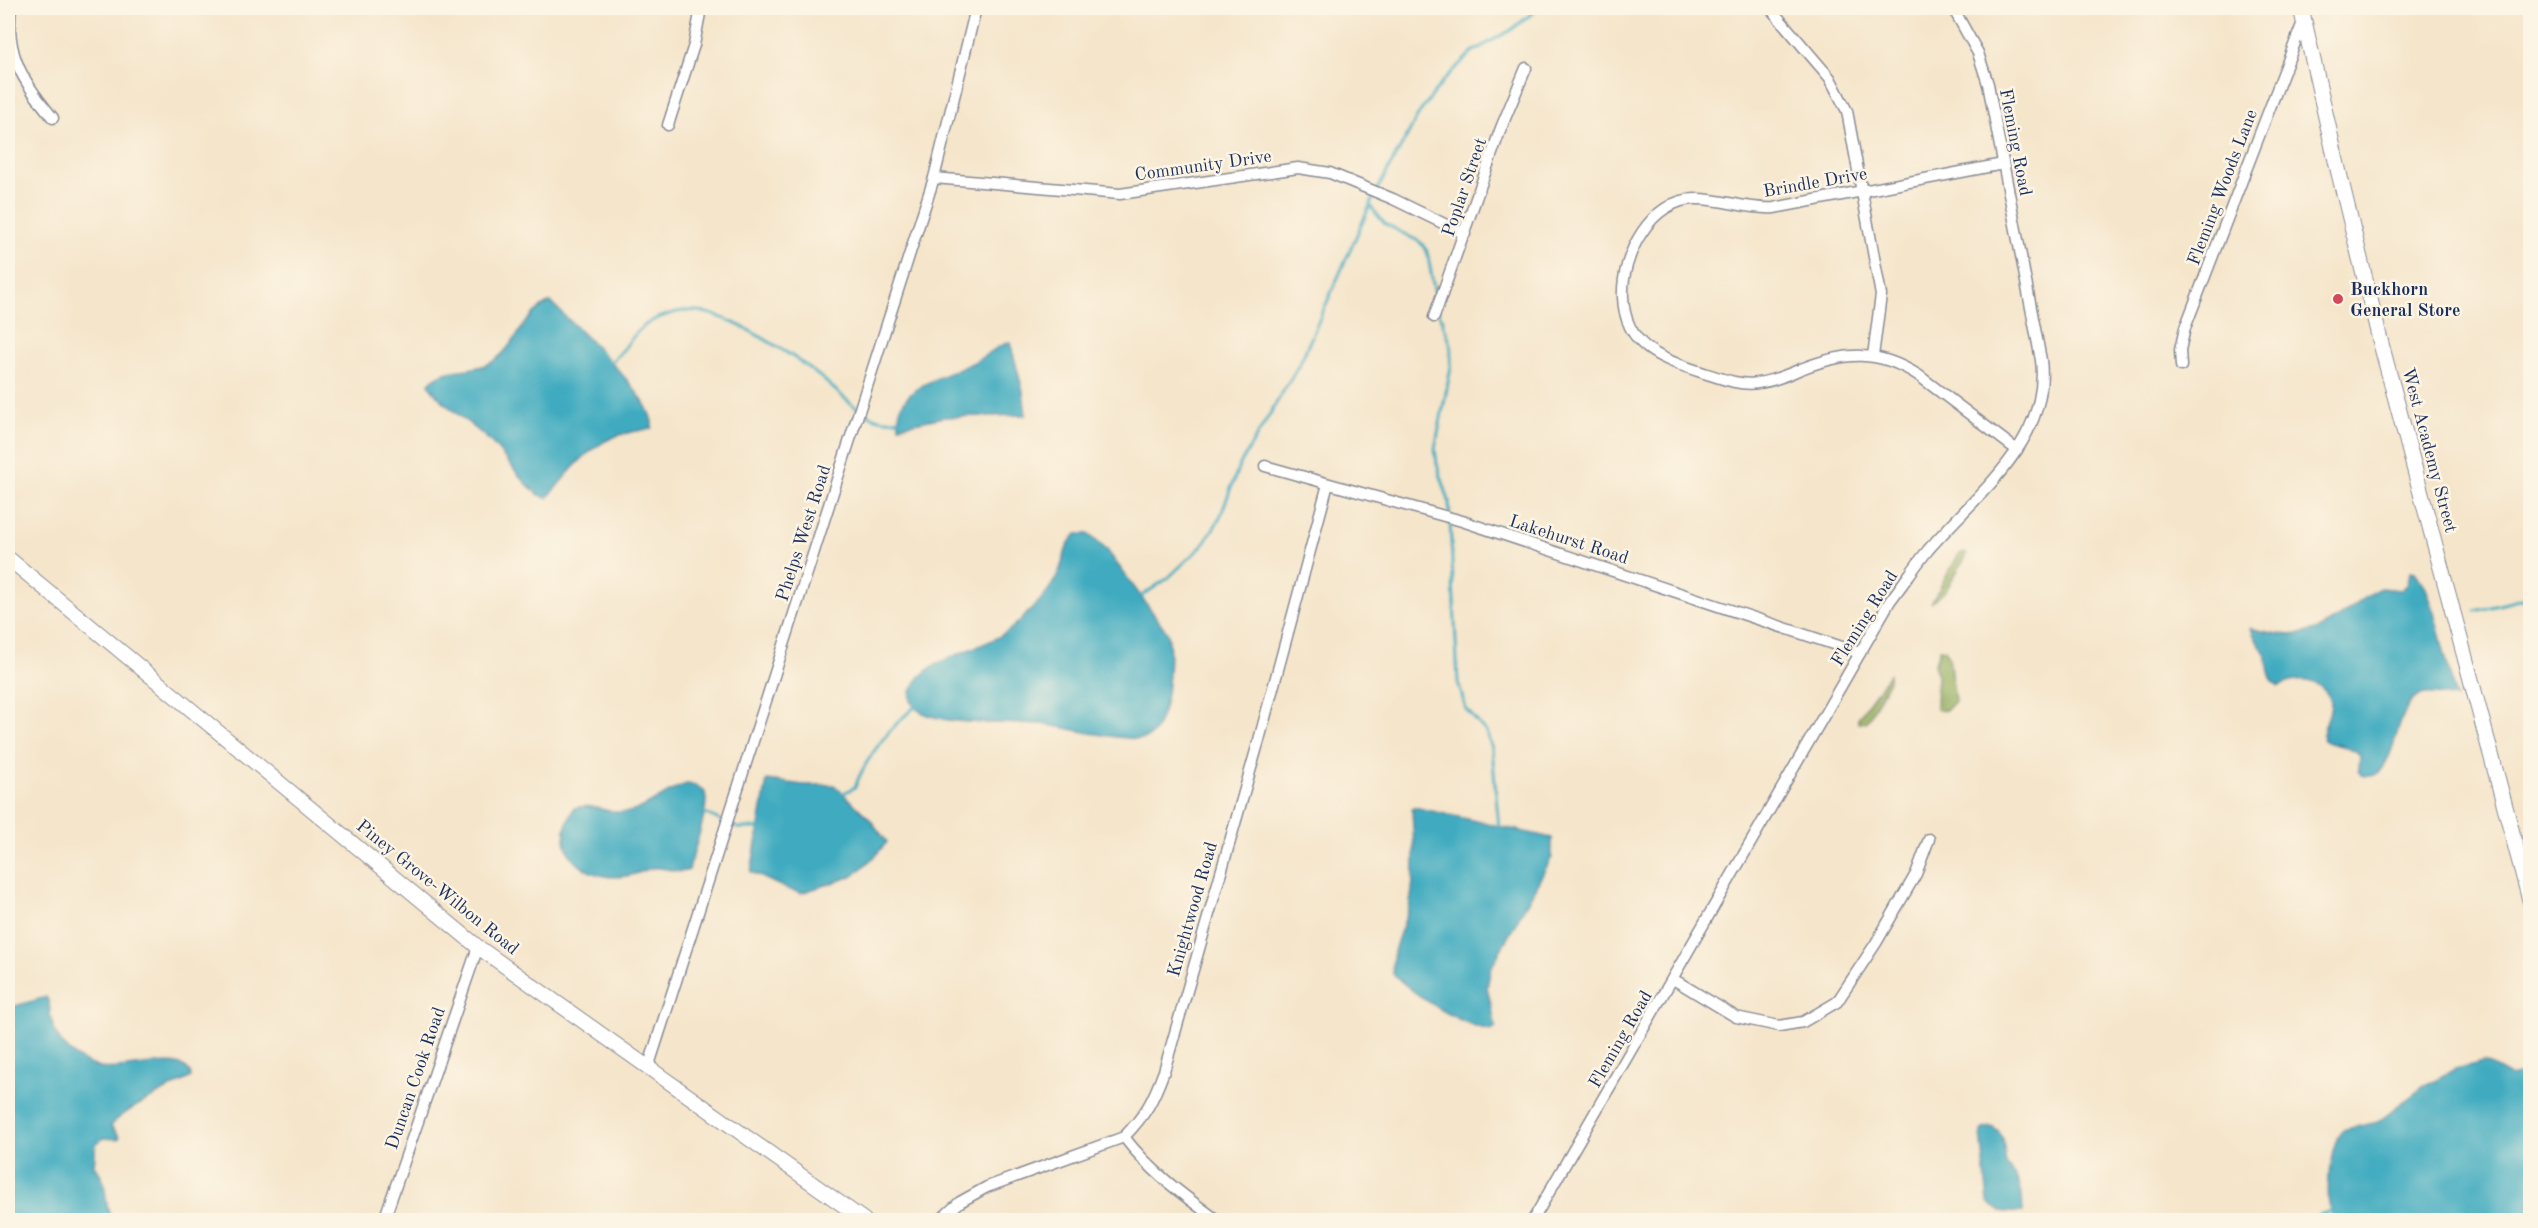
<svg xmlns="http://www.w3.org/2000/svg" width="2538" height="1228" font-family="'Old Standard TT',serif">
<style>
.forest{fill:#94ae60;stroke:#586e5f;stroke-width:1.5}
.water{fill:#41abc0;stroke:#2e6d8f;stroke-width:1.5}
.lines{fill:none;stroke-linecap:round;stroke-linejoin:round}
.stream{stroke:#41abc0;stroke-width:3}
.minor-casing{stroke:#888a94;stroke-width:13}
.tertiary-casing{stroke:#888a94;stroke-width:16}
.secondary-casing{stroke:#888a94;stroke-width:17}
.minor{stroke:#fff;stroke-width:10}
.tertiary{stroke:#fff;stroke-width:14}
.secondary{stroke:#fff;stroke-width:15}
.poi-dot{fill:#d1495b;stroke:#fcf5e5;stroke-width:2}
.labels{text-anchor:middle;stroke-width:5;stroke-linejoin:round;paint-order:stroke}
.street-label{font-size:18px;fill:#1b2f5e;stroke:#fcf5e5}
.poi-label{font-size:18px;font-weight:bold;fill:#1b2f5e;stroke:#fcf5e5;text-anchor:start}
</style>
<rect width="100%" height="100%" fill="#fcf5e5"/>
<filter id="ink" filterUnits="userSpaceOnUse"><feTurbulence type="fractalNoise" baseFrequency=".0167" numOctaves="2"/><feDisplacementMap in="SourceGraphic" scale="12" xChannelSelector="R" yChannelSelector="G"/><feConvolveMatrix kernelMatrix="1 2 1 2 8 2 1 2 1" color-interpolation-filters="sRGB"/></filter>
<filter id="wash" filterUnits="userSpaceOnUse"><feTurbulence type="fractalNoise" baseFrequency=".008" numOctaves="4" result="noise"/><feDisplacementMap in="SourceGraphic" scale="24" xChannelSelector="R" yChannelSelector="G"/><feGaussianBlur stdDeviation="1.35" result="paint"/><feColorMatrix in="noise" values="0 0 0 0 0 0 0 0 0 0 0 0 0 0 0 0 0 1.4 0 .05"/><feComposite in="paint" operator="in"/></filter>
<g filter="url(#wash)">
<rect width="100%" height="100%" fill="#f5e5ca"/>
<g class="forest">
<polygon points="1965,552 1967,555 1946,590 1931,603 1959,554"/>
<path d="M1940,649H1945L1949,656L1955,701C1949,708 1946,713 1936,709L1937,673L1934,665Z"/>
<polygon points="1889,674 1889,680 1869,718 1866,722 1858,723 1858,718"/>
</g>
<g class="water">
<path d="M551,302C573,326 657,398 652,428C639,431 626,432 614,437C585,449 567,475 547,498C530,495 505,456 492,443C478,428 434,400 429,383C449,364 470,374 490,363C516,349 522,313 551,302Z"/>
<path d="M1010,342L1023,391L1026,415L944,417L899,426C893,384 951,376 978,360C989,354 998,345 1010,342Z"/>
<path d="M1077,534H1088L1107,550L1167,632C1174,651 1168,732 1146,738C1141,740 1133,738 1128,738C1099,736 1072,729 1043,724C1023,721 895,733 912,689C925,655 988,651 1014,626C1031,610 1048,595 1058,574C1065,560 1064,543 1077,534Z"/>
<path d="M2411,571L2415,572L2426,588L2433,608L2456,698C2445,696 2429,691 2419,696C2391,709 2398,786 2362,775L2359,769L2360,755C2350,744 2335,747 2323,740C2321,727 2332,715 2331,702C2331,698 2327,694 2324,690C2311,676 2294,680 2279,686C2264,677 2271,661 2263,650C2258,641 2254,638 2251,628C2313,647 2327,624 2376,590L2381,588L2400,590L2406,585Z"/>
<polygon points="767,780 803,785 834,785 869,818 887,842 875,856 853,876 801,893 787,889 751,872"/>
<path d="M687,784C693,785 700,786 704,791C712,804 692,854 689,870C677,875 665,866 653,868C644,870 635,875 626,876C596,881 562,864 565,830C566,823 571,815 574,808C592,802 610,815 629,812C645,810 668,789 687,784Z"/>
<path d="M1414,807L1552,838V857L1491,968L1487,987L1496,1027L1493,1030C1462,1027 1416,996 1393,974C1389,950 1405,926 1410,903C1416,871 1414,842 1412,810Z"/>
<path d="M46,997C51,1003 49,1011 51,1019C56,1044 77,1062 101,1068C120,1073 189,1049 191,1077C172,1088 122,1110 111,1126L120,1137L118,1139L103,1138L96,1144L94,1166C110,1180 102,1202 112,1220H8V1055L11,1032L8,1008Z"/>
<path d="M2484,1062L2510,1076L2530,1071V1220H2332C2325,1198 2328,1150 2342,1130L2378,1122L2427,1084L2455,1069Z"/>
<path d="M1991,1127C2009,1135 2002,1147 2006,1163C2008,1170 2014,1174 2017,1179C2023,1189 2022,1201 2023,1212C2009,1212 1997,1214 1988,1202L1981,1133L1983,1129Z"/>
</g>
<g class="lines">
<g class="stream">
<polyline points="1370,206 1385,224 1420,242 1427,251 1436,300"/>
<polyline points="1439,312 1451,345 1451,367 1435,449 1437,464 1449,501 1458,682 1466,709 1486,732 1492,748 1499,829"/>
<path d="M608,364C628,351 631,329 658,318C670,313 685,309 698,311C732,316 792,354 819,376C842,394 867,427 900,419"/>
<polyline points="1140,597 1168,578 1202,546 1219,520 1239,466 1300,363 1375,194 1420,112 1443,81 1472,52 1511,30 1539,8"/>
<polyline points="2476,611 2530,597"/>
<path d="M840,795L855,787C866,757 891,726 916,706"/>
<polyline points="701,814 704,813 737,828 760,828"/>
<polyline points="2318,1215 2331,1211"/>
</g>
</g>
</g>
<g filter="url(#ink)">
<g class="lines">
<g class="minor-casing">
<g id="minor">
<path d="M11,8C5,55 24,83 53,118"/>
<polyline points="1770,8 1830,78 1847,111 1881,295 1873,356"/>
<polyline points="668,125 694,45 701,8"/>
<path d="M2003,164L1774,208C1747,210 1724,199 1697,199C1651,198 1621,256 1623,297C1625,347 1661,359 1701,372C1720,378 1739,386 1758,383C1773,381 1787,375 1801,369C1845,352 1877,349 1918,375L2017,450"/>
<polyline points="934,178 1120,194 1298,168 1330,173 1393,199 1465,234"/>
<polyline points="1434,317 1501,128 1526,68"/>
<polyline points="2181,366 2180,350 2185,328 2303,22"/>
<polyline points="1265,466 1462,521 1860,653"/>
<polyline points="1673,979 1736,1017 1779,1026 1803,1022 1837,1002 1876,943 1916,874 1929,839"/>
<polyline points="649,1065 934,178 976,8"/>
<path d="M1124,1137C1150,1171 1183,1195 1217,1220"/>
<polyline points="384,1220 478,947"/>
<path d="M940,1220L960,1202L987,1187L1124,1137C1146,1114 1153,1101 1164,1071L1259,740L1328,484"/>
<path d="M1533,1220L1890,601C1903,584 1915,566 1928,550C1976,494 2051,442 2041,360L1988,84L1978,53L1953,8"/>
</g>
</g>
<g class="tertiary-casing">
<polyline id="tertiary" points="8,558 478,947 864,1220"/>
</g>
<g class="secondary-casing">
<polyline id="secondary" points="2301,8 2337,165 2380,340 2530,900"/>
</g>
<use href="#minor" class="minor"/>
<use href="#tertiary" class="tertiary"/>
<use href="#secondary" class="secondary"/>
</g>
</g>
<circle class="poi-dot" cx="2338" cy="299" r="6"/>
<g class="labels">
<g class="street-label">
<text transform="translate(2016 142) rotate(79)" y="6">Fleming Road</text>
<text transform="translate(1203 165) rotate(-8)" y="6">Community Drive</text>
<text transform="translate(1815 182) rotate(-10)" y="6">Brindle Drive</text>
<text transform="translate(1464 187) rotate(-71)" y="6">Poplar Street</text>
<text transform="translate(2222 187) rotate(-69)" y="6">Fleming Woods Lane</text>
<text transform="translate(2430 450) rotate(75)" y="6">West Academy Street</text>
<text transform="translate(803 533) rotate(-72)" y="6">Phelps West Road</text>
<text transform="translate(1569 539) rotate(18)" y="6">Lakehurst Road</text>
<text transform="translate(1864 618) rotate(-58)" y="6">Fleming Road</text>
<text transform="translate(438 887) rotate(39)" y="6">Piney Grove-Wilbon Road</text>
<text transform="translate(1192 909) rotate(-74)" y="6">Knightwood Road</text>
<text transform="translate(1620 1039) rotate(-60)" y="6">Fleming Road</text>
<text transform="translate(415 1078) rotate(-71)" y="6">Duncan Cook Road</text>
</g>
<g class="poi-label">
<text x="2350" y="295">Buckhorn<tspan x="2350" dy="21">General Store</tspan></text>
</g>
</g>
<rect width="2538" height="1228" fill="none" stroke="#fcf5e5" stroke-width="30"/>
</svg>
